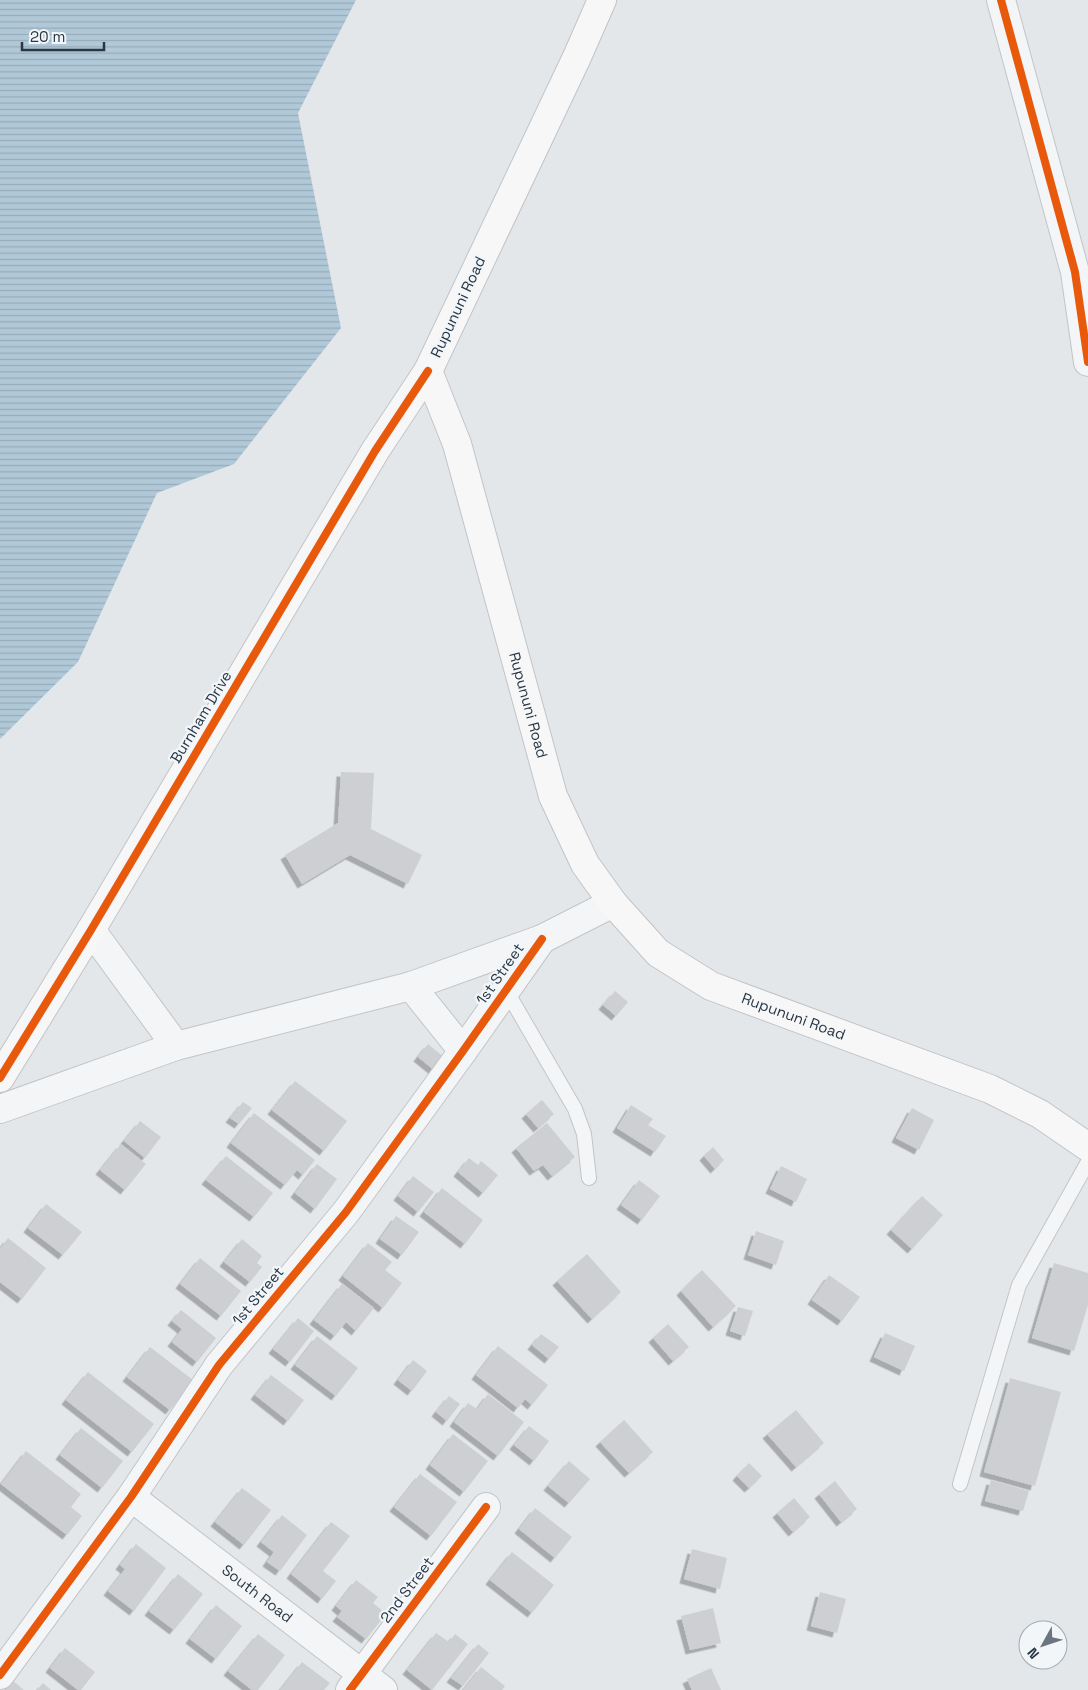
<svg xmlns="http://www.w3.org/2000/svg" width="1088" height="1690" font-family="'Space Grotesk',sans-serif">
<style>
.water{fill:url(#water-rules)}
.building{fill:#cdcfd2;filter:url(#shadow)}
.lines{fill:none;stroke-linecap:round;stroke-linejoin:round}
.lane-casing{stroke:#c2c5c8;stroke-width:16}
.street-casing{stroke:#c2c5c8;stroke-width:30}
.secondary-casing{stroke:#c2c5c8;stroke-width:30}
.primary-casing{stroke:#c0c4c8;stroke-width:30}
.lane{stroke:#f4f5f6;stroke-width:14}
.street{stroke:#f4f5f6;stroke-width:28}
.secondary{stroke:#f7f7f8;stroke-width:28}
.primary{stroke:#f7f7f8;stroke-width:28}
.cycleway-casing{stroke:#f2f6f9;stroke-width:11}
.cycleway{stroke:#e8590c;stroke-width:8}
.labels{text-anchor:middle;stroke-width:4.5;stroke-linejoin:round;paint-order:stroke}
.street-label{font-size:15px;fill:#283746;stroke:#f2f6f9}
</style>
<defs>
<pattern id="water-rules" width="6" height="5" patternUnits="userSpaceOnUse" patternTransform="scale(1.25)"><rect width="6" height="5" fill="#b0c8d7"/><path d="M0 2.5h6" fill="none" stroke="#97acba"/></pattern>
<filter id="shadow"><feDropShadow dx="-4.5" dy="4.5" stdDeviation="0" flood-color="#0004"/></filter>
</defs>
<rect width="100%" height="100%" fill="#e4e7ea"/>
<polygon class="water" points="0,0 356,0 298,113 341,328 234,464 157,493 78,662 0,739"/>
<g class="building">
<polygon points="341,772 374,773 371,829 422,855 408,884 350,855 302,884 285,855 338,823"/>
<polygon points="615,991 628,1002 616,1016 603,1005"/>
<polygon points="428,1044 445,1058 434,1070 418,1057"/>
<polygon points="295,1081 347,1121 324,1151 272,1110"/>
<polygon points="542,1100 554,1114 538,1128 526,1114"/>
<polygon points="243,1102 252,1108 239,1124 230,1118"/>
<polygon points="631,1105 653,1119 648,1125 666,1136 655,1152 617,1128"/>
<polygon points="912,1108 934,1120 919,1150 896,1138"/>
<polygon points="254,1113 315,1160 303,1175 297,1170 285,1185 231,1143"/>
<polygon points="140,1121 161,1137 145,1158 124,1141"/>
<polygon points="547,1123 575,1157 552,1176 543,1165 534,1171 516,1148"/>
<polygon points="121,1144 146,1164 125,1190 100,1170"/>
<polygon points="713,1147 724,1160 715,1169 704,1156"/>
<polygon points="226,1156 273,1193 254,1217 206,1180"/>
<polygon points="469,1158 478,1165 481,1161 498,1175 483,1193 458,1172"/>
<polygon points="317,1164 337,1179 315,1209 295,1193"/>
<polygon points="781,1166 807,1179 796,1202 770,1189"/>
<polygon points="413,1176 434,1192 418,1212 398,1196"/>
<polygon points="639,1180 660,1196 642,1220 621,1205"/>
<polygon points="442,1188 483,1220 465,1244 424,1212"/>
<polygon points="922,1196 943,1215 912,1249 891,1230"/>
<polygon points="46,1204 82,1232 63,1255 28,1228"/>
<polygon points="396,1216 419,1232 402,1255 380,1239"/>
<polygon points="756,1231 784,1241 776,1265 748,1255"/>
<polygon points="8,1238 46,1268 22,1299 0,1282 0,1249"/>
<polygon points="242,1239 262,1256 257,1263 262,1267 250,1282 224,1262"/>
<polygon points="368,1243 392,1262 385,1270 402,1283 383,1308 343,1276"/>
<polygon points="587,1254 621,1292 592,1319 557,1281"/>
<polygon points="200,1258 241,1291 221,1316 180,1284"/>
<polygon points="1054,1263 1088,1273 1088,1305 1074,1351 1032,1338"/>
<polygon points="702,1270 736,1306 713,1327 681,1291"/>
<polygon points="829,1275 860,1297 842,1321 812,1300"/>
<polygon points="342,1284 374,1308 356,1331 346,1322 335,1336 314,1320"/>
<polygon points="738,1307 753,1311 745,1336 730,1331"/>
<polygon points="181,1310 216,1338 197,1362 172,1342 182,1329 172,1321"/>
<polygon points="298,1318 314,1331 290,1362 273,1349"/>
<polygon points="668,1324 689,1347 673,1361 653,1338"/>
<polygon points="885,1333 915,1346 904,1371 874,1357"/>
<polygon points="541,1334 559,1347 549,1359 532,1345"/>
<polygon points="317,1336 358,1368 336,1396 295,1365"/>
<polygon points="498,1346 548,1385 532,1405 525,1399 518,1408 476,1375"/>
<polygon points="150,1347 193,1380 170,1410 127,1377"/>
<polygon points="413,1360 427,1371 412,1391 398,1380"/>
<polygon points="88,1372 154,1424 132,1452 66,1400"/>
<polygon points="271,1375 304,1400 288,1421 255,1395"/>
<polygon points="1010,1378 1061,1392 1035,1486 984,1472"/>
<polygon points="488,1394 524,1422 498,1456 454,1422 468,1403 477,1409"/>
<polygon points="449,1396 460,1404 447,1421 436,1412"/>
<polygon points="796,1410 824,1443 796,1467 767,1434"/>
<polygon points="624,1420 653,1452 629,1473 600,1442"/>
<polygon points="529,1426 549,1441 534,1461 514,1445"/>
<polygon points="81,1428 123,1461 102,1488 60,1455"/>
<polygon points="453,1434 488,1461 464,1492 430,1465"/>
<polygon points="26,1451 81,1494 71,1507 82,1516 67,1535 1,1484"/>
<polygon points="569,1461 590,1479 569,1503 548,1486"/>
<polygon points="749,1463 762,1476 749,1488 737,1476"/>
<polygon points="420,1474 457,1502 431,1536 394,1507"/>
<polygon points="991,1480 1029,1491 1023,1511 985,1501"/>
<polygon points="835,1481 857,1509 841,1522 819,1494"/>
<polygon points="242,1488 271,1510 244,1545 215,1522"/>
<polygon points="794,1498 810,1517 793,1532 777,1513"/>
<polygon points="535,1508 572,1537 555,1558 519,1529"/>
<polygon points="282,1515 307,1535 280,1571 267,1562 274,1552 261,1542"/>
<polygon points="331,1522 350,1536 323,1571 336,1581 322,1599 291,1574"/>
<polygon points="136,1544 166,1568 134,1611 108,1591 125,1569 120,1565"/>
<polygon points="692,1549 727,1558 720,1589 684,1579"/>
<polygon points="512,1552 554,1585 532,1613 490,1580"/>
<polygon points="178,1574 203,1594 174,1630 149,1611"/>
<polygon points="356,1580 378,1597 373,1603 386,1614 366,1639 337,1617 342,1611 336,1606"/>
<polygon points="820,1592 846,1599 837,1633 811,1626"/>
<polygon points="216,1605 242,1626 216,1659 190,1639"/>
<polygon points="713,1608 721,1643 690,1650 681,1616"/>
<polygon points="436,1633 449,1642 455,1634 468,1644 432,1690 407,1670"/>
<polygon points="258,1634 285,1655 258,1690 252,1690 228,1671"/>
<polygon points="478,1644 489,1653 463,1686 451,1678"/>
<polygon points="65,1648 95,1672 81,1690 78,1690 50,1668"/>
<polygon points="302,1662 330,1683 324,1690 280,1690"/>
<polygon points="481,1667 505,1686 502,1690 463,1690"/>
<polygon points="711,1668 721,1690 692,1690 687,1679"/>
<polygon points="13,1681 24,1690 6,1690"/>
<polygon points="43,1683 51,1690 37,1690"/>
</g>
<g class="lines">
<g class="lane-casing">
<g id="lane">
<polyline points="506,990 575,1109 584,1134 589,1178"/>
<polyline points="960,1484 1019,1285 1088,1162"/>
</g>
</g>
<g class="street-casing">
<g id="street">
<polyline points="1001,0 1075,272 1088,362"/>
<polyline points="91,930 176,1046"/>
<polyline points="411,986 463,1051"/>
<polyline points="0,1109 176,1046 411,986 542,939 613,903"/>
<path id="s1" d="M131,1497L383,1690"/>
<polyline points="0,1675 131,1497 219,1365 346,1212 463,1051 542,939"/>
<polyline points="350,1690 486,1507"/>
</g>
</g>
<g class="secondary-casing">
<polyline id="secondary" points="0,1078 91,930 375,451 428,371"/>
</g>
<g class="primary-casing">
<g id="primary">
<path id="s2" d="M602,0L577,57L428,371L457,444L553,796L585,864L613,903L658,953L711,986L990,1089L1040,1114L1088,1147"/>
</g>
</g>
<use href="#lane" class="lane"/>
<use href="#street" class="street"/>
<use href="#secondary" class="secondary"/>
<use href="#primary" class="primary"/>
<g class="cycleway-casing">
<g id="cycleway">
<polyline points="1001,0 1075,272 1088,362"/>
<polyline points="0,1078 91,930 375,451 428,371"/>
<polyline points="0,1675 131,1497 219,1365 346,1212 463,1051 542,939"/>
<polyline points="350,1690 486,1507"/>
</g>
</g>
<use href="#cycleway" class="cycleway"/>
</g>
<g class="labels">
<g class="street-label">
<text transform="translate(458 307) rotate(-65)" y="5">Rupununi Road</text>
<text dy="5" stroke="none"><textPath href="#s2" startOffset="759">Rupununi Road</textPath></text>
<text transform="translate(201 717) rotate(-59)" y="5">Burnham Drive</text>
<text transform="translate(500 974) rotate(-55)" y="5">1st Street</text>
<text dy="5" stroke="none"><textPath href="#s2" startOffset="1194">Rupununi Road</textPath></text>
<text transform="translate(258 1296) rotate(-50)" y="5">1st Street</text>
<text transform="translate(407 1590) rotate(-53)" y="5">2nd Street</text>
<text dy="5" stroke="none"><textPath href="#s1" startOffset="159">South Road</textPath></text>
</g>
</g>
<g transform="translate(1043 1645) rotate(230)"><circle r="24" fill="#f2f6f9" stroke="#a1aab1"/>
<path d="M0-4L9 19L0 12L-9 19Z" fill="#6a757f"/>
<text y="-8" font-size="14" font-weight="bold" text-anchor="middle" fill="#283746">N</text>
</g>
<path d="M22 42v8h82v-8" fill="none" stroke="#283746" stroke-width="2.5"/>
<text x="30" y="42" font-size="15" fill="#283746" stroke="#f2f6f9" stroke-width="4" paint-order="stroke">20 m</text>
</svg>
